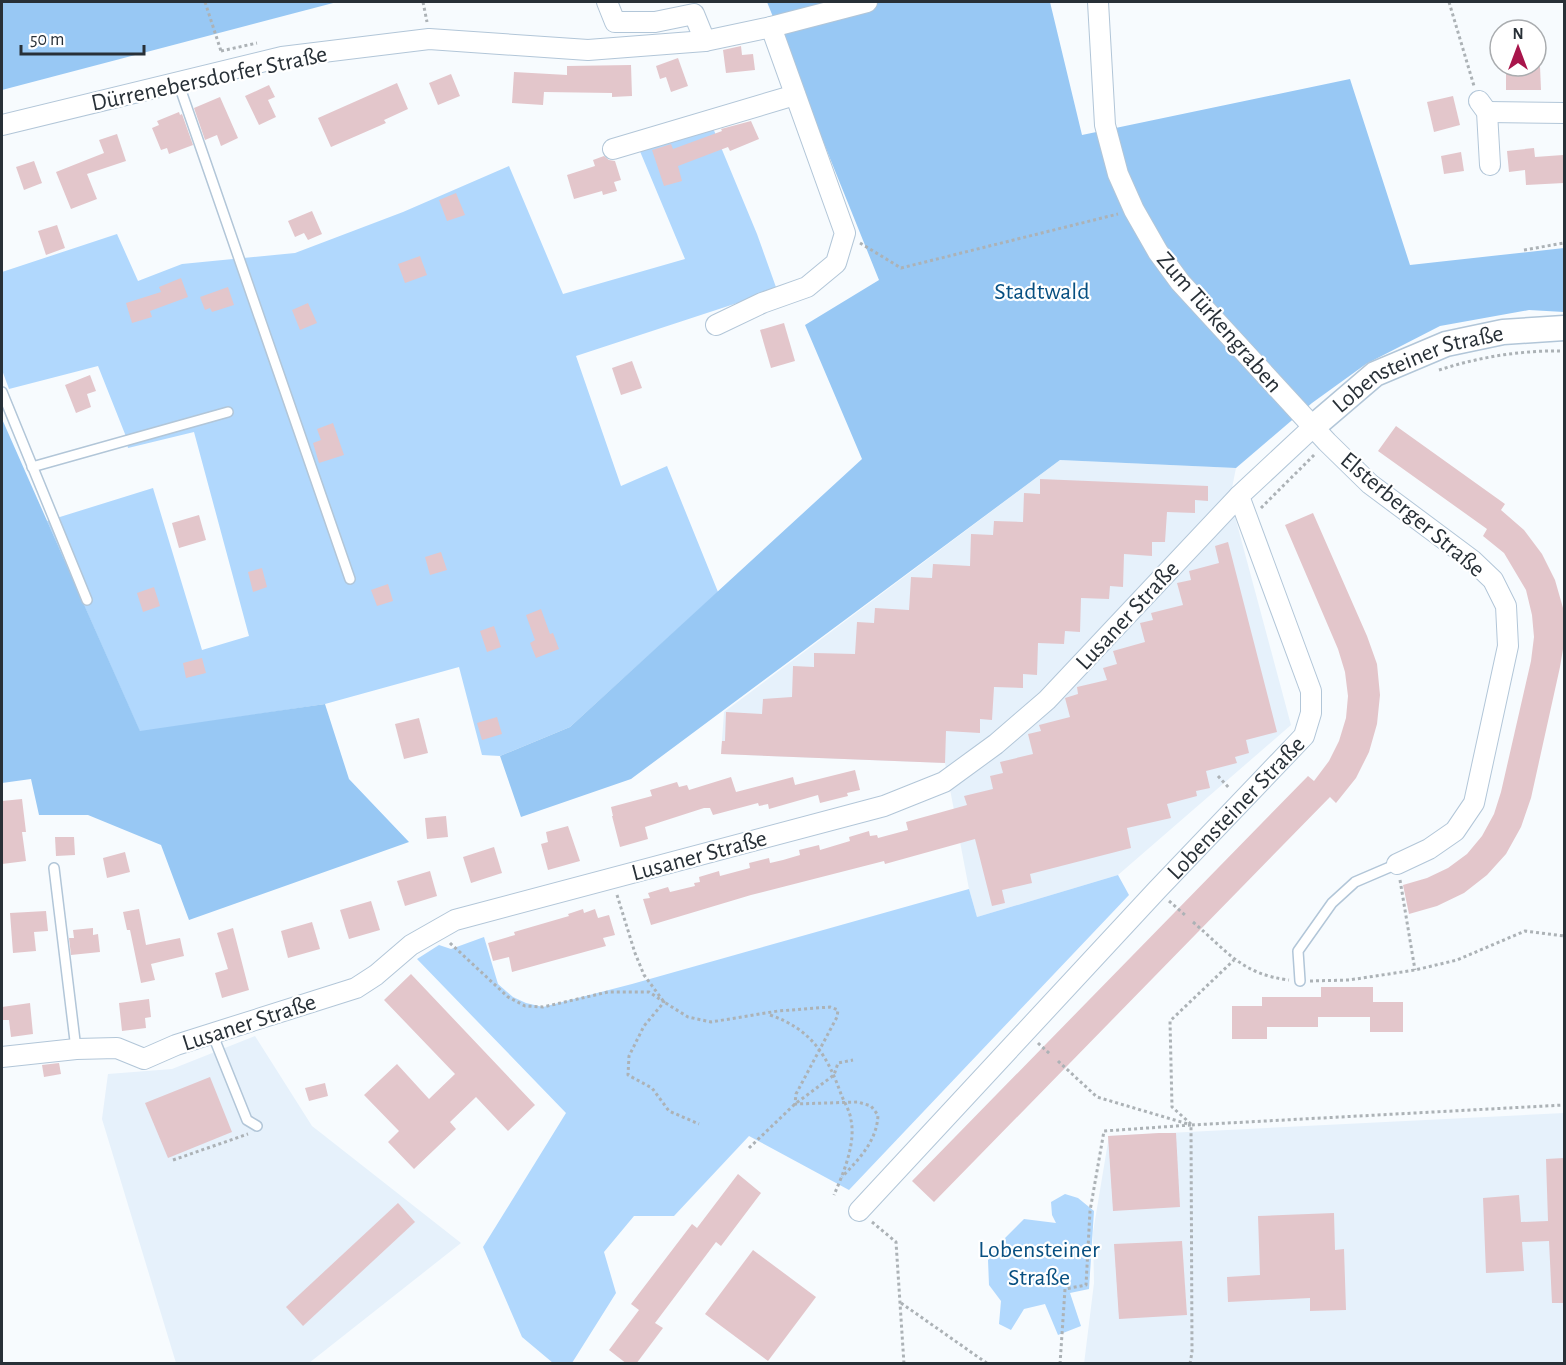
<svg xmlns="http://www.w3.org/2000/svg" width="1566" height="1365" font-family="'Alegreya Sans',sans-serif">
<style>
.built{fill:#e6f1fb}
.green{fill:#b1d8fd}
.forest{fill:#98c8f4}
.building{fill:#e3c6cb}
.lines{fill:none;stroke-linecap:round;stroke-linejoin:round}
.service-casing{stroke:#b2c6d8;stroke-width:12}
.minor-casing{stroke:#b2c6d8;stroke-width:22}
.tertiary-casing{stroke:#b2c6d8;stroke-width:27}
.path{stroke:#acb2b6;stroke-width:3;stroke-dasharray:3 3;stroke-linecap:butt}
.service{stroke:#fff;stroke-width:9}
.minor{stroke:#fff;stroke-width:20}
.tertiary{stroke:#fff;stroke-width:24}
.labels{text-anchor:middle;stroke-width:4.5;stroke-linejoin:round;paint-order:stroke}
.street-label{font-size:24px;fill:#283037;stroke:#fff}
.park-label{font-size:24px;fill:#074f81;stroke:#fff}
</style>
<rect width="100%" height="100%" fill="#f7fbfe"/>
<g class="built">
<polygon points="1060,460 1236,468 1230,498 1291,725 1118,875 977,917 969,889 945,763 721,754 724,712"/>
<polygon points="255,1036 312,1126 461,1243 309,1363 176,1363 102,1119 108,1074 172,1069"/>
<polygon points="1564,1113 1564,1363 1084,1364 1094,1283 1093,1232 1109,1136"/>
</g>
<g class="green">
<polygon points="713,128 757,234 777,290 576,356 621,486 667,466 718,592 570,727 500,756 482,755 459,667 325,704 140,732 47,521 153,488 202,650 249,636 194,432 128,448 125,434 98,366 9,389 2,370 2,272 117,234 138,281 182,264 295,253 403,212 509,166 563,294 685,259 639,149"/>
<polygon points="1118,875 1129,895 849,1190 749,1136 674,1216 634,1216 604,1252 616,1293 572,1363 553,1363 522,1337 483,1247 566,1113 417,959 439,945 451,949 484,937 498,984 513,997 526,1003 543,1007 632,984 969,889 977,917"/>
<polygon points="1065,1194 1078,1198 1094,1211 1089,1289 1070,1293 1081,1326 1058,1335 1045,1304 1024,1309 1011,1330 999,1324 1001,1301 989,1285 988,1260 1003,1240 1024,1219 1056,1223 1052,1215 1051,1202"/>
</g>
<g class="forest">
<polygon points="2,2 337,2 2,90"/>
<polygon points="767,2 1050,2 1082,135 1350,79 1410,265 1564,248 1564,312 1529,310 1440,326 1366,364 1312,403 1236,468 1060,460 631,779 521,817 500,756 570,727 862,459 805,325 879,280"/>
<polygon points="2,419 140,731 325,704 349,779 409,842 189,920 161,845 88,815 39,815 31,779 2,783"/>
</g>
<g class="building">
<polygon points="741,46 742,55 753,54 755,70 726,73 723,50"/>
<polygon points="678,58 688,86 671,92 666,77 660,79 656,66"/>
<polygon points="631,65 632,96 612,97 612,93 544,92 543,105 512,103 514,72 567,75 567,66"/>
<polygon points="1506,66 1540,66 1541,90 1506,90"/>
<polygon points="451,74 460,96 438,105 429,83"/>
<polygon points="397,83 408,109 384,120 386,123 331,147 318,118"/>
<polygon points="269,85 275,97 268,100 276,117 259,125 245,96"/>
<polygon points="1453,96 1460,125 1434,132 1427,102"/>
<polygon points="220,97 238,138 221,146 217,135 205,140 194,108"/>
<polygon points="179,112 180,115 182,114 193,145 169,154 167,148 161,150 152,128 159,125 157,121"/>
<polygon points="751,121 759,139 730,151 728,147 678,166 682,181 664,186 652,150 671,144 673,149 722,131 721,129"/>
<polygon points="117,134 126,161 87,174 97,199 71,209 56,172 104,153 99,140"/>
<polygon points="1534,148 1535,157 1563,155 1564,183 1526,185 1525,170 1509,172 1507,151"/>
<polygon points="1461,152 1464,171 1444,174 1441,156"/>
<polygon points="604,156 609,160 615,161 621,180 614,182 617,191 603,195 602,191 574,199 567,175 595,166 593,160"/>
<polygon points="34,161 42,183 24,190 16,167"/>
<polygon points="456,193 465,215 447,221 439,200"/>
<polygon points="312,211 322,234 308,240 304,233 295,237 288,221"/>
<polygon points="57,225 65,248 46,255 38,231"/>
<polygon points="420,256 427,275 405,283 398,264"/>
<polygon points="181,278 188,297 150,311 152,317 132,323 126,303 161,292 159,287"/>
<polygon points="228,287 234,305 212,312 210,308 205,310 200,297"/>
<polygon points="308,303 317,323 300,330 292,310"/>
<polygon points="784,323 795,361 771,368 760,330"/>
<polygon points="632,361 642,388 621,395 612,368"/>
<polygon points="90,375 96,391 87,394 91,407 76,413 65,385"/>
<polygon points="333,423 344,455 319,463 313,443 321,440 317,429"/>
<polygon points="1396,426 1505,504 1501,510 1524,530 1542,554 1555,580 1563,608 1564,627 1564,643 1560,667 1531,798 1521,827 1506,854 1487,875 1464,893 1437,906 1409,914 1403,885 1427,878 1448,868 1467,854 1482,836 1494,814 1501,792 1531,661 1534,637 1532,615 1526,590 1504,553 1483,536 1487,529 1378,451"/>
<polygon points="1040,479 1208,486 1208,501 1195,500 1195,513 1167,512 1165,542 1152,542 1152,556 1124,554 1123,587 1110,586 1109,599 1081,598 1080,632 1065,631 1064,644 1038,643 1037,675 1023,674 1023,688 994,687 992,720 980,719 980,733 946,731 945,763 721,754 722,741 725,741 726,712 762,714 763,699 792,697 793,666 814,667 814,653 855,654 857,622 874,623 875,608 909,610 911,577 932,578 933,564 970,566 971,534 993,535 994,521 1023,522 1024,493 1040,494"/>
<polygon points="1313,513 1367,636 1377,664 1380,695 1377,724 1369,752 1356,778 1336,803 1330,797 934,1202 912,1181 1308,776 1314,781 1329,761 1339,741 1346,718 1348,696 1345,672 1338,649 1285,525"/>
<polygon points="199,515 206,540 179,548 172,523"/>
<polygon points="1228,542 1277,732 1246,740 1249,753 1235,757 1237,763 1206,771 1210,788 1196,791 1197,796 1167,804 1171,818 1127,828 1131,848 1030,874 1032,883 1002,890 1005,903 992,906 975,839 885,864 884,861 751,895 651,925 643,899 650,898 648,893 668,887 670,892 695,886 694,883 700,882 699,877 719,871 720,876 750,868 749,863 769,858 770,863 783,860 800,855 799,850 819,845 820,850 850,841 849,837 869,831 870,836 877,835 878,838 908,830 906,822 967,805 964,796 993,789 990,776 1003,773 1000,762 1033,754 1028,734 1041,731 1039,725 1070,717 1065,698 1078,694 1077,687 1107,680 1103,668 1117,664 1113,651 1145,642 1140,623 1153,620 1151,613 1183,605 1177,583 1191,580 1189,571 1219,563 1215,546"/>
<polygon points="441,552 447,570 430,575 425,557"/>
<polygon points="262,568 267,587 253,592 248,572"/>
<polygon points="388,584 393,601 377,606 371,590"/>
<polygon points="154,587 160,606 143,612 137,593"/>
<polygon points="541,609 550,634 553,633 559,649 536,658 530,643 535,640 526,615"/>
<polygon points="494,626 501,647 487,652 480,631"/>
<polygon points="202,658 206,673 186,678 183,663"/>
<polygon points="497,717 502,734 482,740 477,723"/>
<polygon points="419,718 428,753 404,759 395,724"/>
<polygon points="855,770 860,790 847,793 848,796 820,803 818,795 769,809 768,804 759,806 758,803 713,815 710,808 704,808 645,827 648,839 620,847 612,816 613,816 611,807 652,796 650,790 677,782 679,787 687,785 689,790 731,777 736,792 793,777 795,785"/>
<polygon points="22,799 26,832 22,832 26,861 2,864 2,801"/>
<polygon points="446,816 448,837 427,839 425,818"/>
<polygon points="568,826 580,861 548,870 541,844 548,842 546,832"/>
<polygon points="55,837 74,837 75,855 56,856"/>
<polygon points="494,847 502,873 471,883 463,857"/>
<polygon points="125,852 130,872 107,878 103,858"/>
<polygon points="430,871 437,896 405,906 397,881"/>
<polygon points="371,901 380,930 349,939 340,910"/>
<polygon points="139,909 146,945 180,938 184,956 151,964 155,980 141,983 130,930 127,930 123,912"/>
<polygon points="583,909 584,913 595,909 598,918 609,915 615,935 603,938 606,946 512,972 509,957 493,961 488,943 515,935 514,932 569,916 568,914"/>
<polygon points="46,911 48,931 34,932 36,951 13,953 10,913"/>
<polygon points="312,922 320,949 288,958 281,931"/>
<polygon points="93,928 93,935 98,934 100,952 71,955 69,938 74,938 73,930"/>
<polygon points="233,928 249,990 222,998 215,973 228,969 217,933"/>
<polygon points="411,974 535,1105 508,1131 476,1097 450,1122 456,1129 414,1169 388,1142 399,1131 364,1095 397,1064 429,1099 455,1074 384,1000"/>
<polygon points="1321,987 1373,987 1373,1002 1403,1002 1403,1032 1370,1032 1370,1017 1318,1017 1318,1027 1267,1027 1267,1039 1232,1039 1232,1006 1262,1006 1262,997 1321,997"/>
<polygon points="149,999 151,1017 145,1018 146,1028 122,1031 119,1003"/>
<polygon points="30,1003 33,1034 11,1037 9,1020 2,1020 2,1007"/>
<polygon points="59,1063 61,1074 44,1077 42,1065"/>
<polygon points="210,1077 232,1132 168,1158 145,1103"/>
<polygon points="325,1083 328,1096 309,1101 305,1088"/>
<polygon points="1159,1133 1176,1133 1180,1207 1113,1211 1108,1136"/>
<polygon points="1564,1158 1564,1303 1552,1303 1549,1241 1522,1242 1524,1271 1486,1273 1483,1198 1519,1195 1521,1222 1548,1221 1546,1159"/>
<polygon points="738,1174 761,1193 721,1246 716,1242 655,1323 663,1328 636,1364 627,1364 609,1350 639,1310 631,1304 692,1224 697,1228"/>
<polygon points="398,1203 415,1222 303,1326 286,1307"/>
<polygon points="1334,1213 1335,1250 1344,1249 1346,1310 1310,1311 1310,1298 1228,1302 1227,1277 1260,1275 1258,1216"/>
<polygon points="1182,1241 1187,1315 1119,1319 1114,1244"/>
<polygon points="753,1250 816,1297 768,1361 705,1314"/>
</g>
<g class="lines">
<g class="service-casing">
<g id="service">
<polyline points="178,82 350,579"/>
<polyline points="2,392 87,600"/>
<polyline points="32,467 228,412"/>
<polyline points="54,868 76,1049"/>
<polyline points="1300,981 1298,951 1332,903 1355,882 1397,864"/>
<polyline points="212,1033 247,1120 257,1126"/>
</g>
</g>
<g class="minor-casing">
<g id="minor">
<polyline points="607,2 615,22 655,22 694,14 705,41"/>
<polyline points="1098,2 1105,125 1118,174 1134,210 1158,252 1180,282 1327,442 1370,484 1472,560 1493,580 1506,606 1508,646 1474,803 1455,831 1429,849 1397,864"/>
<polyline points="1479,101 1487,112 1490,165"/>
<polyline points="1487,112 1564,113"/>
<polyline points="2,125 282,57 429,39 588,50 705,41 771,27 867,2"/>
<polyline points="613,149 795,95"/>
<polyline points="716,325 762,303 807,287 836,263 845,233 771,27"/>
<polyline points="2,1057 76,1049 117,1048 144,1059 176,1045 356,988 376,975 411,945 455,920 884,806 944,782 996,744 1047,700 1239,496"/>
<path id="s1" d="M859,1211L1157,890L1304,736L1311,713V691L1239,496L1313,427"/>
</g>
</g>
<g class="tertiary-casing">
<g id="tertiary">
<path id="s2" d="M1313,427L1375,374L1446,344L1503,332L1564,328"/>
</g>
</g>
<g class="path">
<polyline points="205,2 221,51"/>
<polyline points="423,2 427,22"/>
<polyline points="1449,2 1474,86"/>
<polyline points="221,51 257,43"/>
<polyline points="860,243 901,268 1118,214"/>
<polyline points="1524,250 1564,243"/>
<path d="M1439,370C1479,357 1522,350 1564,351"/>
<polyline points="1261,508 1316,453"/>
<polyline points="1218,776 1229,788"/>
<polyline points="1400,880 1415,970"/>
<path d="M617,895L635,953L644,975L664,1002L688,1017L711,1022L778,1011L830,1007L838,1010L837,1017L796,1094L795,1104L858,1102L871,1106L878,1115C877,1141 859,1159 842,1177"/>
<polyline points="1169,901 1185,915"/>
<path d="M1193,922C1227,951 1241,974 1289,980"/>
<polyline points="450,943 508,997 525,1006 543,1007 608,992 649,992 664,1002 644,1026 629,1056 628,1075 652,1088 669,1111 699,1124"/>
<polyline points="1310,981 1349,980 1415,970 1457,960 1525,931 1564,936"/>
<path d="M770,1015C811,1029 827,1055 841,1094C844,1102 850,1111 851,1120C856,1144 843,1174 834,1195"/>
<polyline points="1038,1043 1050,1054"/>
<polyline points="1058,1061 1097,1097 1188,1124"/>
<polyline points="1191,1124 1172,1107 1170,1021 1234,960"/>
<polyline points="749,1148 795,1104 834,1075 838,1063 853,1060"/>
<polyline points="173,1160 248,1134"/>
<polyline points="872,1222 896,1242 904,1364"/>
<polyline points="901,1303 988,1364"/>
<polyline points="1060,1364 1065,1289 1086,1285 1090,1211 1104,1131 1191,1125"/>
<polyline points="1190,1364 1192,1352 1191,1125 1564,1105"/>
</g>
<use href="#service" class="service"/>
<use href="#minor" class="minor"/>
<use href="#tertiary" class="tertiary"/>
</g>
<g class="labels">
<g class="street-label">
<text transform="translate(209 78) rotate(-12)" y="8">Dürrenebersdorfer Straße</text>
<text transform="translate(1220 322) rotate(49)" y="8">Zum Türkengraben</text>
<text dy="8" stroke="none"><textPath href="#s2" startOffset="123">Lobensteiner Straße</textPath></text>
<text transform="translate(1413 514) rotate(40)" y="8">Elsterberger Straße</text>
<text transform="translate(1127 615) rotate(-47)" y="8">Lusaner Straße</text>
<text dy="8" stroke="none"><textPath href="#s1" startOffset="552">Lobensteiner Straße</textPath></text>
<text transform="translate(699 855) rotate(-15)" y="8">Lusaner Straße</text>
<text transform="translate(249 1022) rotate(-18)" y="8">Lusaner Straße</text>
</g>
<g class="park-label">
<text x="1042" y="299">Stadtwald</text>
<text x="1039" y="1257">Lobensteiner<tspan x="1039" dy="28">Straße</tspan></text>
</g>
</g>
<rect width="1566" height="1365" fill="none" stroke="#283037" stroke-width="6"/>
<g transform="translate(1518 48)"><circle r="28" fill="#ffffff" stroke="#a9acaf" stroke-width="1.5"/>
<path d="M0-4.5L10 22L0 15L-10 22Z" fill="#a8154b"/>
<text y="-9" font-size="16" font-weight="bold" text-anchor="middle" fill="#283037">N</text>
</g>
<path d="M21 45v9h123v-9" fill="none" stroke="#283037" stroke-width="3"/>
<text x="30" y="45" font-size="18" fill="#283037" stroke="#ffffff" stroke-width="4.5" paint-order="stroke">50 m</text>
</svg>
